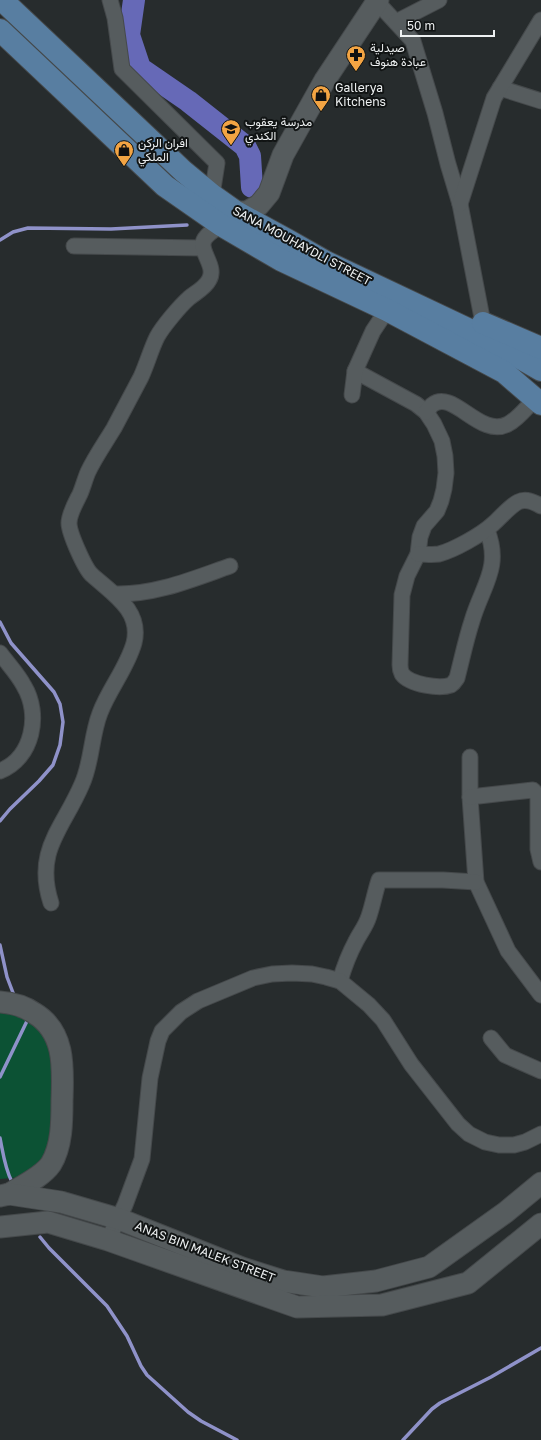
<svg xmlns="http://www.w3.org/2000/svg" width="541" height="1440" font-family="'Golos Text',Vazirmatn,sans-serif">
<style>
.green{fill:#0c5234}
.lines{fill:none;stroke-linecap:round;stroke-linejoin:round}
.stream{stroke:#8f92c9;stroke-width:3.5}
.river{stroke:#6669b7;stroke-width:22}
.street-casing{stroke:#45494b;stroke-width:17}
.secondary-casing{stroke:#45494b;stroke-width:23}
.primary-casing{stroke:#45494b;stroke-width:24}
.street{stroke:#565c5e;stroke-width:15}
.secondary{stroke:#565c5e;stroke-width:21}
.primary{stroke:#587ea1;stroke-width:22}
.labels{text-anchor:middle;stroke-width:4;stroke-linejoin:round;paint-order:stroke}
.poi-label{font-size:12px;fill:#eef1f2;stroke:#111414;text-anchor:start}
.street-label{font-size:12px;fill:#eef1f2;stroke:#111414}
</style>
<rect width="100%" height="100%" fill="#272c2d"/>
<polygon class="green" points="0,1011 13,1012 35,1023 53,1049 51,1145 40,1164 22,1177 0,1179"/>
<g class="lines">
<g class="stream">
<polyline points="0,240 13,232 28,228 111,229 187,225"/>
<polyline points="0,622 11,643 54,692 60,704 63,722 60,745 53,765 39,781 10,809 0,821"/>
<polyline points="0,945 7,977 15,998"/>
<polyline points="0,1077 27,1021 25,1017"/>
<path d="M0,1138C3,1153 5,1169 12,1182"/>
<polyline points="40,1237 49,1248 107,1306 127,1336 141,1366 147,1375 188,1412 201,1421 237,1440"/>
<polyline points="403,1440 432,1409 440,1403 491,1377 541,1348"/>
</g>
<polyline class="river" points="134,0 129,35 140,68 188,101 245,146 250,156 252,187"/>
<g class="street-casing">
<g id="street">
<polyline points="110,0 115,18 122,69 217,163 212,195"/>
<polyline points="377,2 413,41 435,113 448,164 460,204 483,323 477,330"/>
<polyline points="396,22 439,0"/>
<polyline points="500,88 541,101"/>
<polyline points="460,204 494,98 541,20"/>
<polyline points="74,246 203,248"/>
<path d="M355,371L416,404L426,412L434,424L442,441L445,456L446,473L444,489L441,501L437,511L424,526L420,537L418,554L407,576L402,595L400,665C400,668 401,672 402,674C410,685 440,689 451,685C454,683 455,681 457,678C462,659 466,639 472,621C482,586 502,568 487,530"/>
<polyline points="352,395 355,371 373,331 387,310"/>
<path d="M426,412C428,410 430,407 432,405C453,388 480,439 508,424C518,419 527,407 535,399"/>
<path d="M418,554C425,554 432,555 439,554C454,550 481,535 493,524C500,518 510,506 518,502C526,498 534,502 541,506"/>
<path d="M115,594C155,595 193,579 230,566"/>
<path d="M0,653C8,664 18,674 24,686C41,714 33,758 0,771"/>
<polyline points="470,757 470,797 476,882 508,951 541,995"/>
<polyline points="470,797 533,790 538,796 538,849 541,862"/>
<path d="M51,903C34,850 63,829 82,784C92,762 91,736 100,713C109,689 127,668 134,643C142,611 113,594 92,575C85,569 69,533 69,523C69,514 76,502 80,494C83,487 85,479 88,472C95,457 105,443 114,428C123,411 132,394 141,377C147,364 151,349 157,337C163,326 180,306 189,298C195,293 205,288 209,280C218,265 195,249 206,237C210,232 216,229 221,225"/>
<path d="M340,981C344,967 349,954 356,941C360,933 366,926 369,916C373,904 375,892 379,880H443L476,882"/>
<polyline points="491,1038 505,1055 541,1071"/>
<polyline points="108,1240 125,1205 142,1159 150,1078 158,1041 162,1031 181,1012 198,1001 253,978 272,974 292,973 312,974 326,977 340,981 369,1005 383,1020 411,1064 458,1124 469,1134 485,1142 499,1145 514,1145 525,1142 541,1134"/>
</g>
</g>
<g class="secondary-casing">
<g id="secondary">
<polyline points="228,219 236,212 247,212 259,205 269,193 283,155 325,80 378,0"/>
<path d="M0,1002C13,1003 24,1006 34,1013C66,1032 63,1069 62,1101C62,1121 62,1146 51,1164C42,1177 22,1186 9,1194"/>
<polyline points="0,1196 9,1194 61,1202 119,1219 242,1268 283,1281 323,1287 376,1281 429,1267 506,1212 541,1183"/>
<polyline points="0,1227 48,1222 108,1240 297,1307 382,1305 468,1283 541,1224"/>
</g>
</g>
<g class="primary-casing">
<g id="primary">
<polyline points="2,0 183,171 212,195 236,212 289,241 326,262 476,333 541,370"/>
<polyline points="0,30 165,186 221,225 281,260 387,310 504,372 541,404"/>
<polyline points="483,323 541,348"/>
</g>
</g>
<use href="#street" class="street"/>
<use href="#secondary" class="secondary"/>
<use href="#primary" class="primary"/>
</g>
<defs>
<g id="pharmacy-pin" transform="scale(1)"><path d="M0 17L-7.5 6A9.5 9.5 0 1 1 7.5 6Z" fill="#f3a443" stroke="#111414"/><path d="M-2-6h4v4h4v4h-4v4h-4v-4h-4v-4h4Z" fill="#111"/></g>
<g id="shop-pin" transform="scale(1)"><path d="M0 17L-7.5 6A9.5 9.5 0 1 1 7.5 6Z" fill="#f3a443" stroke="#111414"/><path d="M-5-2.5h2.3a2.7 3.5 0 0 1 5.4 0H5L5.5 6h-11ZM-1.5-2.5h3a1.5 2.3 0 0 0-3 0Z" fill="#111"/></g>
<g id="school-pin" transform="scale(1)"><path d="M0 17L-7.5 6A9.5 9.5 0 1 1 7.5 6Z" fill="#f3a443" stroke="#111414"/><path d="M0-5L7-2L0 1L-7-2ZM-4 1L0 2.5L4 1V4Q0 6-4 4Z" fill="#111"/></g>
</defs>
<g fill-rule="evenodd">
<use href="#pharmacy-pin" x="356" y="55"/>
<use href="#shop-pin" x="321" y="95"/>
<use href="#school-pin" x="231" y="129"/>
<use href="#shop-pin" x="124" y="150"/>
</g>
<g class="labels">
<g class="poi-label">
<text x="370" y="52">صيدلية<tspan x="370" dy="14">عبادة هنوف</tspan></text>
<text x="335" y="92">Gallerya<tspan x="335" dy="14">Kitchens</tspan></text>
<text x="245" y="126">مدرسة يعقوب<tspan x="245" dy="14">الكندي</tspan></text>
<text x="138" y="147">افران الركن<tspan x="138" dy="14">الملكي</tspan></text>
</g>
<g class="street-label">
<text transform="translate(302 246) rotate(28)" y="4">SANA MOUHAYDLI STREET</text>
<text transform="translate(205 1252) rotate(21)" y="4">ANAS BIN MALEK STREET</text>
</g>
</g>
<path d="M401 30v6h93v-6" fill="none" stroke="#eef1f2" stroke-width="2"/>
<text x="407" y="30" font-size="12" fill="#eef1f2" stroke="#111414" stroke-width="3" paint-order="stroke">50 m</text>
</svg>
